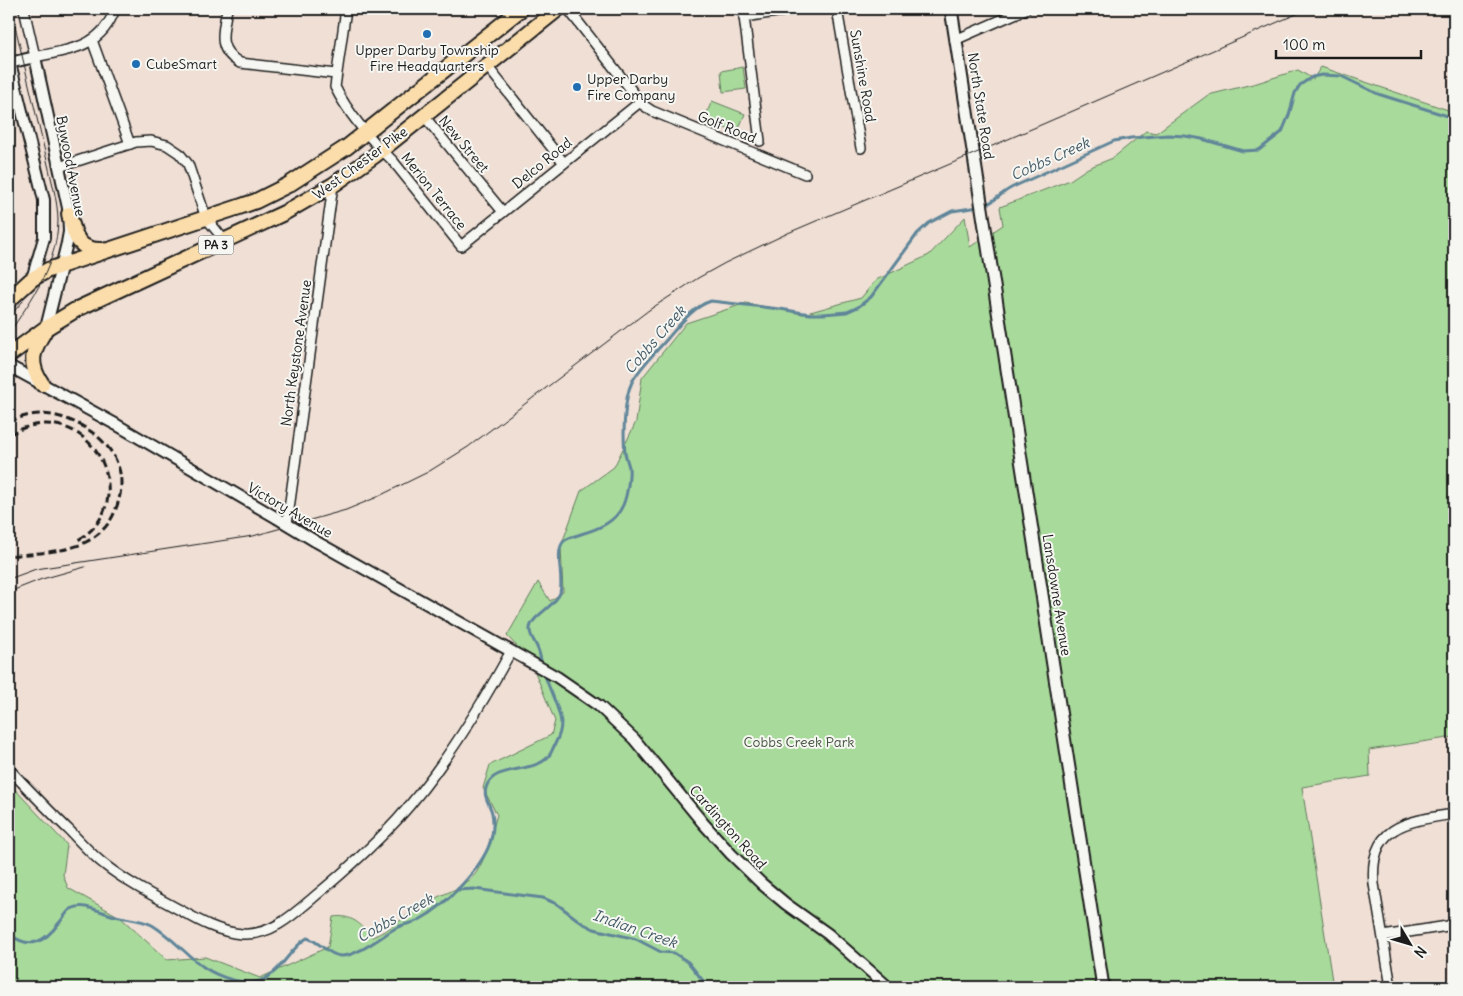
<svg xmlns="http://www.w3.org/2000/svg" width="1463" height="996" font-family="Delius,sans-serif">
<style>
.green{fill:#a8da9b;stroke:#627b5c}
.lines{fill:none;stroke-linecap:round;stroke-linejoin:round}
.stream{stroke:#5e8599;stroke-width:3}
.minor-casing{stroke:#1c1c1c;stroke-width:12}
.tertiary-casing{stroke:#1c1c1c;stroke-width:14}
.secondary-casing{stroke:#1c1c1c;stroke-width:15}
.primary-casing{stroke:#1c1c1c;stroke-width:18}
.minor{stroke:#f6f6f2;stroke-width:9}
.tertiary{stroke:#f6f6f2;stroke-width:10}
.secondary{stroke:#f6f6f2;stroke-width:11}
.primary{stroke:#fbddab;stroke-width:14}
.tram{stroke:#1c1c1c;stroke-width:1}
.rail{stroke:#1c1c1c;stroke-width:3;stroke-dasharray:8 4;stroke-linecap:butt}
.minor-bridge-casing{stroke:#1c1c1c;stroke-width:12;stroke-linecap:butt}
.tertiary-bridge-casing{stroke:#1c1c1c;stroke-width:14;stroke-linecap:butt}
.minor-bridge{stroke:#f6f6f2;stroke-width:9}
.tertiary-bridge{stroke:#f6f6f2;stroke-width:10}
.poi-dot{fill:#1f6fb2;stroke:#f6f6f2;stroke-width:2}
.labels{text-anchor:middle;stroke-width:4;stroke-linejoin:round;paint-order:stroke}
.shield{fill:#f6f6f2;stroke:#5d5d5c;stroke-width:1}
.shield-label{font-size:12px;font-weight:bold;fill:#1c1c1c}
.poi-label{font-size:14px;fill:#1c1c1c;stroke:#f6f6f2;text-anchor:start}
.street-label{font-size:14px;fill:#1c1c1c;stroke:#f6f6f2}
.park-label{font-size:14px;fill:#465542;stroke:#f6f6f2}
.water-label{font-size:15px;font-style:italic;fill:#425965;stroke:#f6f6f2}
</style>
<rect width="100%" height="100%" fill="#efdfd5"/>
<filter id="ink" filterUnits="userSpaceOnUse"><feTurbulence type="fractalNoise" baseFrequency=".02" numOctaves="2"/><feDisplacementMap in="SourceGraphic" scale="10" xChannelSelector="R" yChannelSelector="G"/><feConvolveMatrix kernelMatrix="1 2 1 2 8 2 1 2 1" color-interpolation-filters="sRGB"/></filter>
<g filter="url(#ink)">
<g class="green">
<polygon points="743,67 746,89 723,92 721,71"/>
<path d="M1321,67L1454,112V737L1369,750L1370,776L1302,787L1333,987H9V783L67,845L63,875L68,888L120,917L167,960L205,957L260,978L328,947L333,917C351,914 361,924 372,937C393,929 405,915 424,904C440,894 465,889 476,873C487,857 491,833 497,815L483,788L490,765L551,735L555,721L530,660L507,636L538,582L550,601L563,592L561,546L581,491L614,467L636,422L642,378L686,323L746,303L803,314L861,298L876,280L929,255L965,217L970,247L1003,225L1000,207L1070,180L1088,168L1113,158L1146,131L1156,133L1208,95L1257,83L1298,70L1313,79Z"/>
<polygon points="712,101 745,114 737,133 704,119"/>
</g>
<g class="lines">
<g class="stream">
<path d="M985,205C996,201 1002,192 1013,187L1114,141L1131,138L1168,135L1185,136L1202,139L1243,151L1259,150L1282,132L1289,115L1295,93L1300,85L1312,77L1322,75L1341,76L1378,94L1454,118"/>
<path d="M542,666C541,660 540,653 537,647C535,642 530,636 530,630C529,617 555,607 560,593C564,579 554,550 564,541C568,537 576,536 581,534C598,529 616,522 623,505C627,496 630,477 629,467C628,463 626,458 625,453C623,434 624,398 632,382C640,367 657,351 668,338C680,324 694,306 711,301L780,309L810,314H823L847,312L858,307L871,297L918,233L929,223L952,211L979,207"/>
<polyline points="458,890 474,889 543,898 557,904 582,923 594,929 636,939 661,952 674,953 688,962 708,987"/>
<path d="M9,934C30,950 44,943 59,923C63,919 66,912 71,909C77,906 84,906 90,908C98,910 107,914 115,916C127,919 140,919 152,925C172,937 187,956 205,968C219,977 244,986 260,981C281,973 289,949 307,938C319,941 328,955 340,956C356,957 381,937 394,929C402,924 411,924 419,920C444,907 481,869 490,843C493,835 494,822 492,813C490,804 483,797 486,788C492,764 533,774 548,757C551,754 553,748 555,744C559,736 561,731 561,722C559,706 548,688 544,672"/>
</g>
<g class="minor-casing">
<g id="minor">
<path d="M24,9L35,57C71,49 101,48 115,9"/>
<path d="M227,9C223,32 216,49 240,63L336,74"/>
<path d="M346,9L335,87C349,115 371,140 393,161L461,246L640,102"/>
<polyline points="568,9 643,105 652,111 805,174"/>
<polyline points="743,9 760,141"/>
<polyline points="837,9 861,148"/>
<polyline points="744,17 797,9"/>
<polyline points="92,40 130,144"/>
<polyline points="955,40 1026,9"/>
<polyline points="487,66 564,163"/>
<polyline points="424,116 503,212"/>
<polyline points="59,167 136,142 151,141 167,145 179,153 188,164 206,218 225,241"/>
<polyline points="289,509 333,185"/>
<path d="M9,769C29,790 49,811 70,831C81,843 92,855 105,865C128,883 154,896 180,910C199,921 219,932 242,934C271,936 294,914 314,897C343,873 372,847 397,820C442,770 479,710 511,651"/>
<polyline points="1383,936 1454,925"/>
<path d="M1391,987L1374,884C1368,825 1408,821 1454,814"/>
</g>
</g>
<g class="tertiary-casing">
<g id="tertiary">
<polyline points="9,63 35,57 68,208 69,232 67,243 46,328"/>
<polyline points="10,63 44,200 44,238 32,279"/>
<polyline points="9,366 117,425 277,518"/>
<polyline points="315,541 557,677 599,706 634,739 703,823 731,854 762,884 786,904 828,934 888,987"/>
</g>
</g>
<g class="secondary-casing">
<polyline id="secondary" points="951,9 1103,987"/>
</g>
<g class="primary-casing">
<g id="primary">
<path d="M69,214C75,236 77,251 103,250"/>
<polyline points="9,300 32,279 48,270 239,207 256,201 288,185 347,147 521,9"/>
<polyline points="9,355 46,328 77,309 284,213 333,185 374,156 558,9"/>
<path d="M42,384C28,364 32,351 44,332"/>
</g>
</g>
<use href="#minor" class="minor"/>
<use href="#tertiary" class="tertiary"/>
<use href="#secondary" class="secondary"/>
<use href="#primary" class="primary"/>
<g class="tram">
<polyline points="9,317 23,301"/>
<path d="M9,333C33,298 57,264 58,221C58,210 56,200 54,190L11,9"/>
<polyline points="9,579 36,569 253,536 346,510 375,498 428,472 468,447 649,310 698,278 725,263 788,233 983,150 1308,9"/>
<polyline points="9,592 42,579 85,567"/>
</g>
<g class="rail">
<path d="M9,422C36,409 59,413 84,427C116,446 130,476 115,511C110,525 97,537 84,543C63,553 32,553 9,556"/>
<path d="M9,435C87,389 147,500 78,540"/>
</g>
<g class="minor-bridge-casing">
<polyline id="minor-bridge" points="287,524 289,509"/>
</g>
<g class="tertiary-bridge-casing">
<polyline id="tertiary-bridge" points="277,518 315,541"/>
</g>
<use href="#minor-bridge" class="minor-bridge"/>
<use href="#tertiary-bridge" class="tertiary-bridge"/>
</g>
</g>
<g class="poi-dot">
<circle cx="427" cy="34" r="5"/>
<circle cx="136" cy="64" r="5"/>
<circle cx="577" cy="87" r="5"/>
</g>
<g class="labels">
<rect class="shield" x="198.5" y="235.5" width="35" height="19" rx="4"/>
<g class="shield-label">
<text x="216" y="249">PA 3</text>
</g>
<g class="poi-label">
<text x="427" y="55" text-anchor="middle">Upper Darby Township<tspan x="427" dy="16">Fire Headquarters</tspan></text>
<text x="146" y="69">CubeSmart</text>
<text x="587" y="84">Upper Darby<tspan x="587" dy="16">Fire Company</tspan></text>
</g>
<g class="street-label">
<text transform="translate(863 76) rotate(80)" y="5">Sunshine Road</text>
<text transform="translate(981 106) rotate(81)" y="5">North State Road</text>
<text transform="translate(727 127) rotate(22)" y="5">Golf Road</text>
<text transform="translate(464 144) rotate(50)" y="5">New Street</text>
<text transform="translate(360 163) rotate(-36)" y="5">West Chester Pike</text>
<text transform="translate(542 163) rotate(-39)" y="5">Delco Road</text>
<text transform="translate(71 166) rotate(79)" y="5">Bywood Avenue</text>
<text transform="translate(434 191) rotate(51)" y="5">Merion Terrace</text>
<text transform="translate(296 353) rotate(-82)" y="5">North Keystone Avenue</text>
<text transform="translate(290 510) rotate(30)" y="5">Victory Avenue</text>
<text transform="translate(1057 595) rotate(81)" y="5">Lansdowne Avenue</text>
<text transform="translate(728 827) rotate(48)" y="5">Cardington Road</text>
</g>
<g class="park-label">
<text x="799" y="747">Cobbs Creek Park</text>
</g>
<g class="water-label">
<text transform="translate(1050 159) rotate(-24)" y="5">Cobbs Creek</text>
<text transform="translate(655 340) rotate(-49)" y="5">Cobbs Creek</text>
<text transform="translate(395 918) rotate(-29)" y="5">Cobbs Creek</text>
<text transform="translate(635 929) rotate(19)" y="5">Indian Creek</text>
</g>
</g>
<rect width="1463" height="996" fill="none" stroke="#f6f6f2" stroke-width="30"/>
<rect x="15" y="15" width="1433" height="966" fill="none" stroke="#1c1c1c" stroke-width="2" filter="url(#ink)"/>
<g transform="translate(1410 944) rotate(128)" stroke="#f6f6f2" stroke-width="4" paint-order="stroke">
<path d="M0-4L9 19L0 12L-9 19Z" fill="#1c1c1c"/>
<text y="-8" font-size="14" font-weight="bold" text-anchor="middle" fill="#1c1c1c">N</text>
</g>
<path d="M1276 50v8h145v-8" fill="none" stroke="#1c1c1c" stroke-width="2.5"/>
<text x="1283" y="50" font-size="15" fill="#1c1c1c" stroke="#f6f6f2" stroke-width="4" paint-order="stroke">100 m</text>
</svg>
